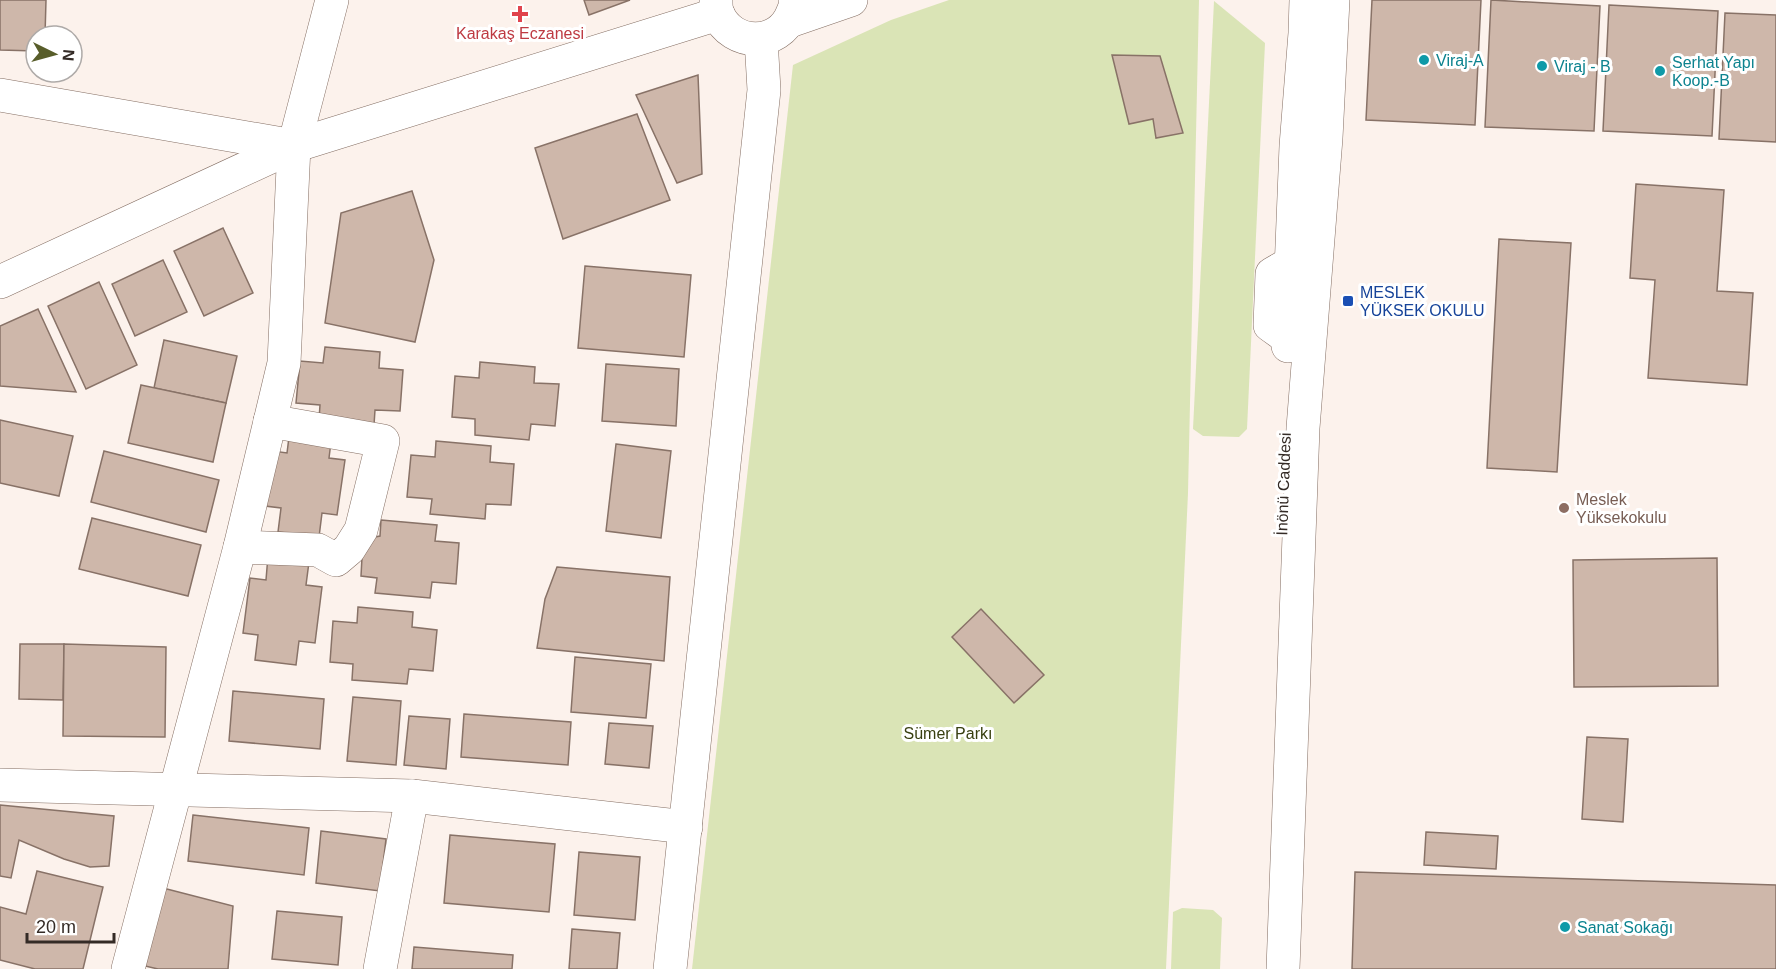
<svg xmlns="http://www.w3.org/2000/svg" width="1776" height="969" font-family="Helvetica,sans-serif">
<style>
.green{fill:#dae4b6}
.building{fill:#ceb7aa;stroke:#887267;stroke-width:1.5}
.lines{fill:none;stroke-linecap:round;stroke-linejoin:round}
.minor-casing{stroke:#846e63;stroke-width:34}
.major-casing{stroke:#846e63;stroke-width:34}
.minor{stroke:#fff;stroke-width:33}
.major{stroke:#fff;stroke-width:33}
.health-dot{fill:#e0444e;stroke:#fff;stroke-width:2}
.culture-dot{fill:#0f9aa8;stroke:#fff;stroke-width:2}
.transit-dot{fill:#1a4fb4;stroke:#fff;stroke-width:2}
.education-dot{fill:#8d6e63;stroke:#fff;stroke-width:2}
.labels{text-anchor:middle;stroke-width:6;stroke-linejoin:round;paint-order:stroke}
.health-label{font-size:16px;fill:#be3a42;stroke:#fff}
.culture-label{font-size:16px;fill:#0d838f;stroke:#fff;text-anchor:start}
.transit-label{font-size:16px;fill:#164399;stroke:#fff;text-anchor:start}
.street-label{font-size:16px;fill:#342b26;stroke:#fff}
.education-label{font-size:16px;fill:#785e54;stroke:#fff;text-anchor:start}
.park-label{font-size:16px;fill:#383f10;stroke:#fff}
</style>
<rect width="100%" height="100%" fill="#fcf2ec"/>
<g class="green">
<polygon points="949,0 1199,0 1188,493 1166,969 692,969 793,65 891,20"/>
<polygon points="1214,1 1265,43 1247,429 1239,437 1203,436 1193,429"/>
<polygon points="1182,908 1213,910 1222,918 1220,969 1171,969 1173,912"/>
</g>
<g class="building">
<polygon points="0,0 46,0 45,36 36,36 36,51 0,50"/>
<polygon points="584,0 630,0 589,15"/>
<polygon points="1372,0 1481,0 1475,125 1366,120"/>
<polygon points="1491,0 1600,6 1594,131 1485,127"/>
<polygon points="1609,5 1718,11 1712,136 1603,131"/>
<polygon points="1725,13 1776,15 1776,142 1719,139"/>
<polygon points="1112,55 1160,56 1183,133 1156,138 1153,119 1129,124"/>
<polygon points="698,75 702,174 677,183 636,95"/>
<polygon points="637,114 670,200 563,239 535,148"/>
<polygon points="1636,184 1724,190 1717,291 1753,293 1747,385 1648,378 1655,280 1630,278"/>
<polygon points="412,191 434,260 415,342 325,323 341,213"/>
<polygon points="223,228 253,293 204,316 174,251"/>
<polygon points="1499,239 1571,243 1557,472 1487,468"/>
<polygon points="163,260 187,312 135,336 112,284"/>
<polygon points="585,266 691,275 684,357 578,348"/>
<polygon points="99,282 137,365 86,389 48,306"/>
<polygon points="38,309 76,392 0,386 0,326"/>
<polygon points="164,340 237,356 226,403 154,388"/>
<polygon points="325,347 380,352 379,368 403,370 400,411 375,410 374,425 319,420 320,405 296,403 300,361 323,363"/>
<polygon points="480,362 535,367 534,383 559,384 555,426 531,424 529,440 475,435 475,419 452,417 455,376 479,378"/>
<polygon points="606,364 679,369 676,426 602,421"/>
<polygon points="141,385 226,403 213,462 128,443"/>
<polygon points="0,420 73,436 59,496 0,483"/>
<polygon points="290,429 332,434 329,458 345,460 337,515 322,513 319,537 278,532 281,508 265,506 273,451 287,453"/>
<polygon points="436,441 491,446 490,462 514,464 511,505 486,504 485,519 430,514 432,499 407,497 411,455 435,457"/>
<polygon points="616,444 671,451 661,538 606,531"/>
<polygon points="104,451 219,480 206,532 91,502"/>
<polygon points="92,518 201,545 188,596 79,569"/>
<polygon points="381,520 437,525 435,541 459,543 456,584 432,582 430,598 375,593 377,578 361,576 363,539 380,536"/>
<polygon points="268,556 309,562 306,585 322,587 315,643 299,641 296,665 255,660 258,635 243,633 250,578 266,580"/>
<polygon points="1717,558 1718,686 1574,687 1573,560"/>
<polygon points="557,567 670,577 664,661 537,648 545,599"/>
<polygon points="358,607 413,612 412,627 437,630 433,671 409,669 407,684 352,680 353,664 330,662 333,621 357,623"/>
<polygon points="981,609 1044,675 1014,703 952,637"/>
<polygon points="20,644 64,644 63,700 19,699"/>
<polygon points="64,644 166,647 165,737 63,736"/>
<polygon points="575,657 651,664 646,718 571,712"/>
<polygon points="233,691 324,699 320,749 229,741"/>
<polygon points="353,697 401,701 396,765 347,761"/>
<polygon points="464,714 571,722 568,765 461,757"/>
<polygon points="409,716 450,719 446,769 404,765"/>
<polygon points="609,723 653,726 649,768 605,764"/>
<polygon points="1587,737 1628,739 1623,822 1582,819"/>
<polygon points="0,805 114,816 109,866 90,867 64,859 19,840 11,878 0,876"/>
<polygon points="193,815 309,828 304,875 188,861"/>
<polygon points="321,831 386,839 380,891 316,883"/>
<polygon points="1426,832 1498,836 1496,869 1424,865"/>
<polygon points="450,835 555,844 549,912 444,903"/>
<polygon points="579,852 640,857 635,920 574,915"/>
<polygon points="37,871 103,887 83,969 35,969 0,960 0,907 26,914"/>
<polygon points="1355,872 1776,885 1776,969 1352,969"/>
<polygon points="163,888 233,906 228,969 158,969 145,966"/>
<polygon points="277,911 342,917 338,965 272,959"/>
<polygon points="572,929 620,933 617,969 569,969"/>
<polygon points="414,947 513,955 512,969 412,969"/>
</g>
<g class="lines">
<g class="minor-casing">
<g id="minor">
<polyline points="0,95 294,146"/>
<polyline points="1288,338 1270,325 1272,274 1291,263"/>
<polyline points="240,547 318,550 336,560 349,549 361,530 383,441 270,421"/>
<polyline points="0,785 412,796 380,969"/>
<polyline points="412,796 686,827"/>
<polyline points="128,969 240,547 284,363 294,146 332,0"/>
<polyline points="670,969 764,90 761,39"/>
</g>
</g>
<g class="major-casing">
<g id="major">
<path d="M716,0C716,4 716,10 718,14C732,47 779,47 792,14C794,9 796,6 795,0"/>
<polyline points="790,21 851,0"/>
<polyline points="0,282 294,146 718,14"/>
<polyline points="1288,346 1296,146 1305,33 1306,0"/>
<polyline points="1283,969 1303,428 1326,138 1333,0"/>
</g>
</g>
<use href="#minor" class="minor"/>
<use href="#major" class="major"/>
</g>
<path class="health-dot" d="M517 5h6v6h6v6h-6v6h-6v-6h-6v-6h6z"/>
<g class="culture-dot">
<circle cx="1424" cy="60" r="6"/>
<circle cx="1542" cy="66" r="6"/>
<circle cx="1660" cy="71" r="6"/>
<circle cx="1565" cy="927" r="6"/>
</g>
<rect class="transit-dot" x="1342" y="295" width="12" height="12" rx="3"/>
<circle class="education-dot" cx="1564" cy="508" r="6"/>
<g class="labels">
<g class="health-label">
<text x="520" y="39">Karakaş Eczanesi</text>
</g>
<g class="culture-label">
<text x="1436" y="66">Viraj-A</text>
<text x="1672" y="68">Serhat Yapı<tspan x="1672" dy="18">Koop.-B</tspan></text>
<text x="1554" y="72">Viraj - B</text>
<text x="1577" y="933">Sanat Sokağı</text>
</g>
<g class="transit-label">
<text x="1360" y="298">MESLEK<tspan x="1360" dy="18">YÜKSEK OKULU</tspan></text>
</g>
<g class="street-label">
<text transform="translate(1283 484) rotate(-88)" y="6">İnönü Caddesi</text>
</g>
<g class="education-label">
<text x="1576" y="505">Meslek<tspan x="1576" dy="18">Yüksekokulu</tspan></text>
</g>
<g class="park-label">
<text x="948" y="739">Sümer Parkı</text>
</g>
</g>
<g transform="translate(54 54) rotate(95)"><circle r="28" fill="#ffffff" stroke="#aeaaa8" stroke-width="1.5"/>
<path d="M0-4.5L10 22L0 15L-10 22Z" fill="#585d2a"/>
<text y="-9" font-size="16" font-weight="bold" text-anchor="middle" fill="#342b26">N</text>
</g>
<path d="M27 933v9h87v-9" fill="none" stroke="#342b26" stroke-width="3"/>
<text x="36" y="933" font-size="18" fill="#342b26" stroke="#ffffff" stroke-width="4.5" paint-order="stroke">20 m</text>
</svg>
